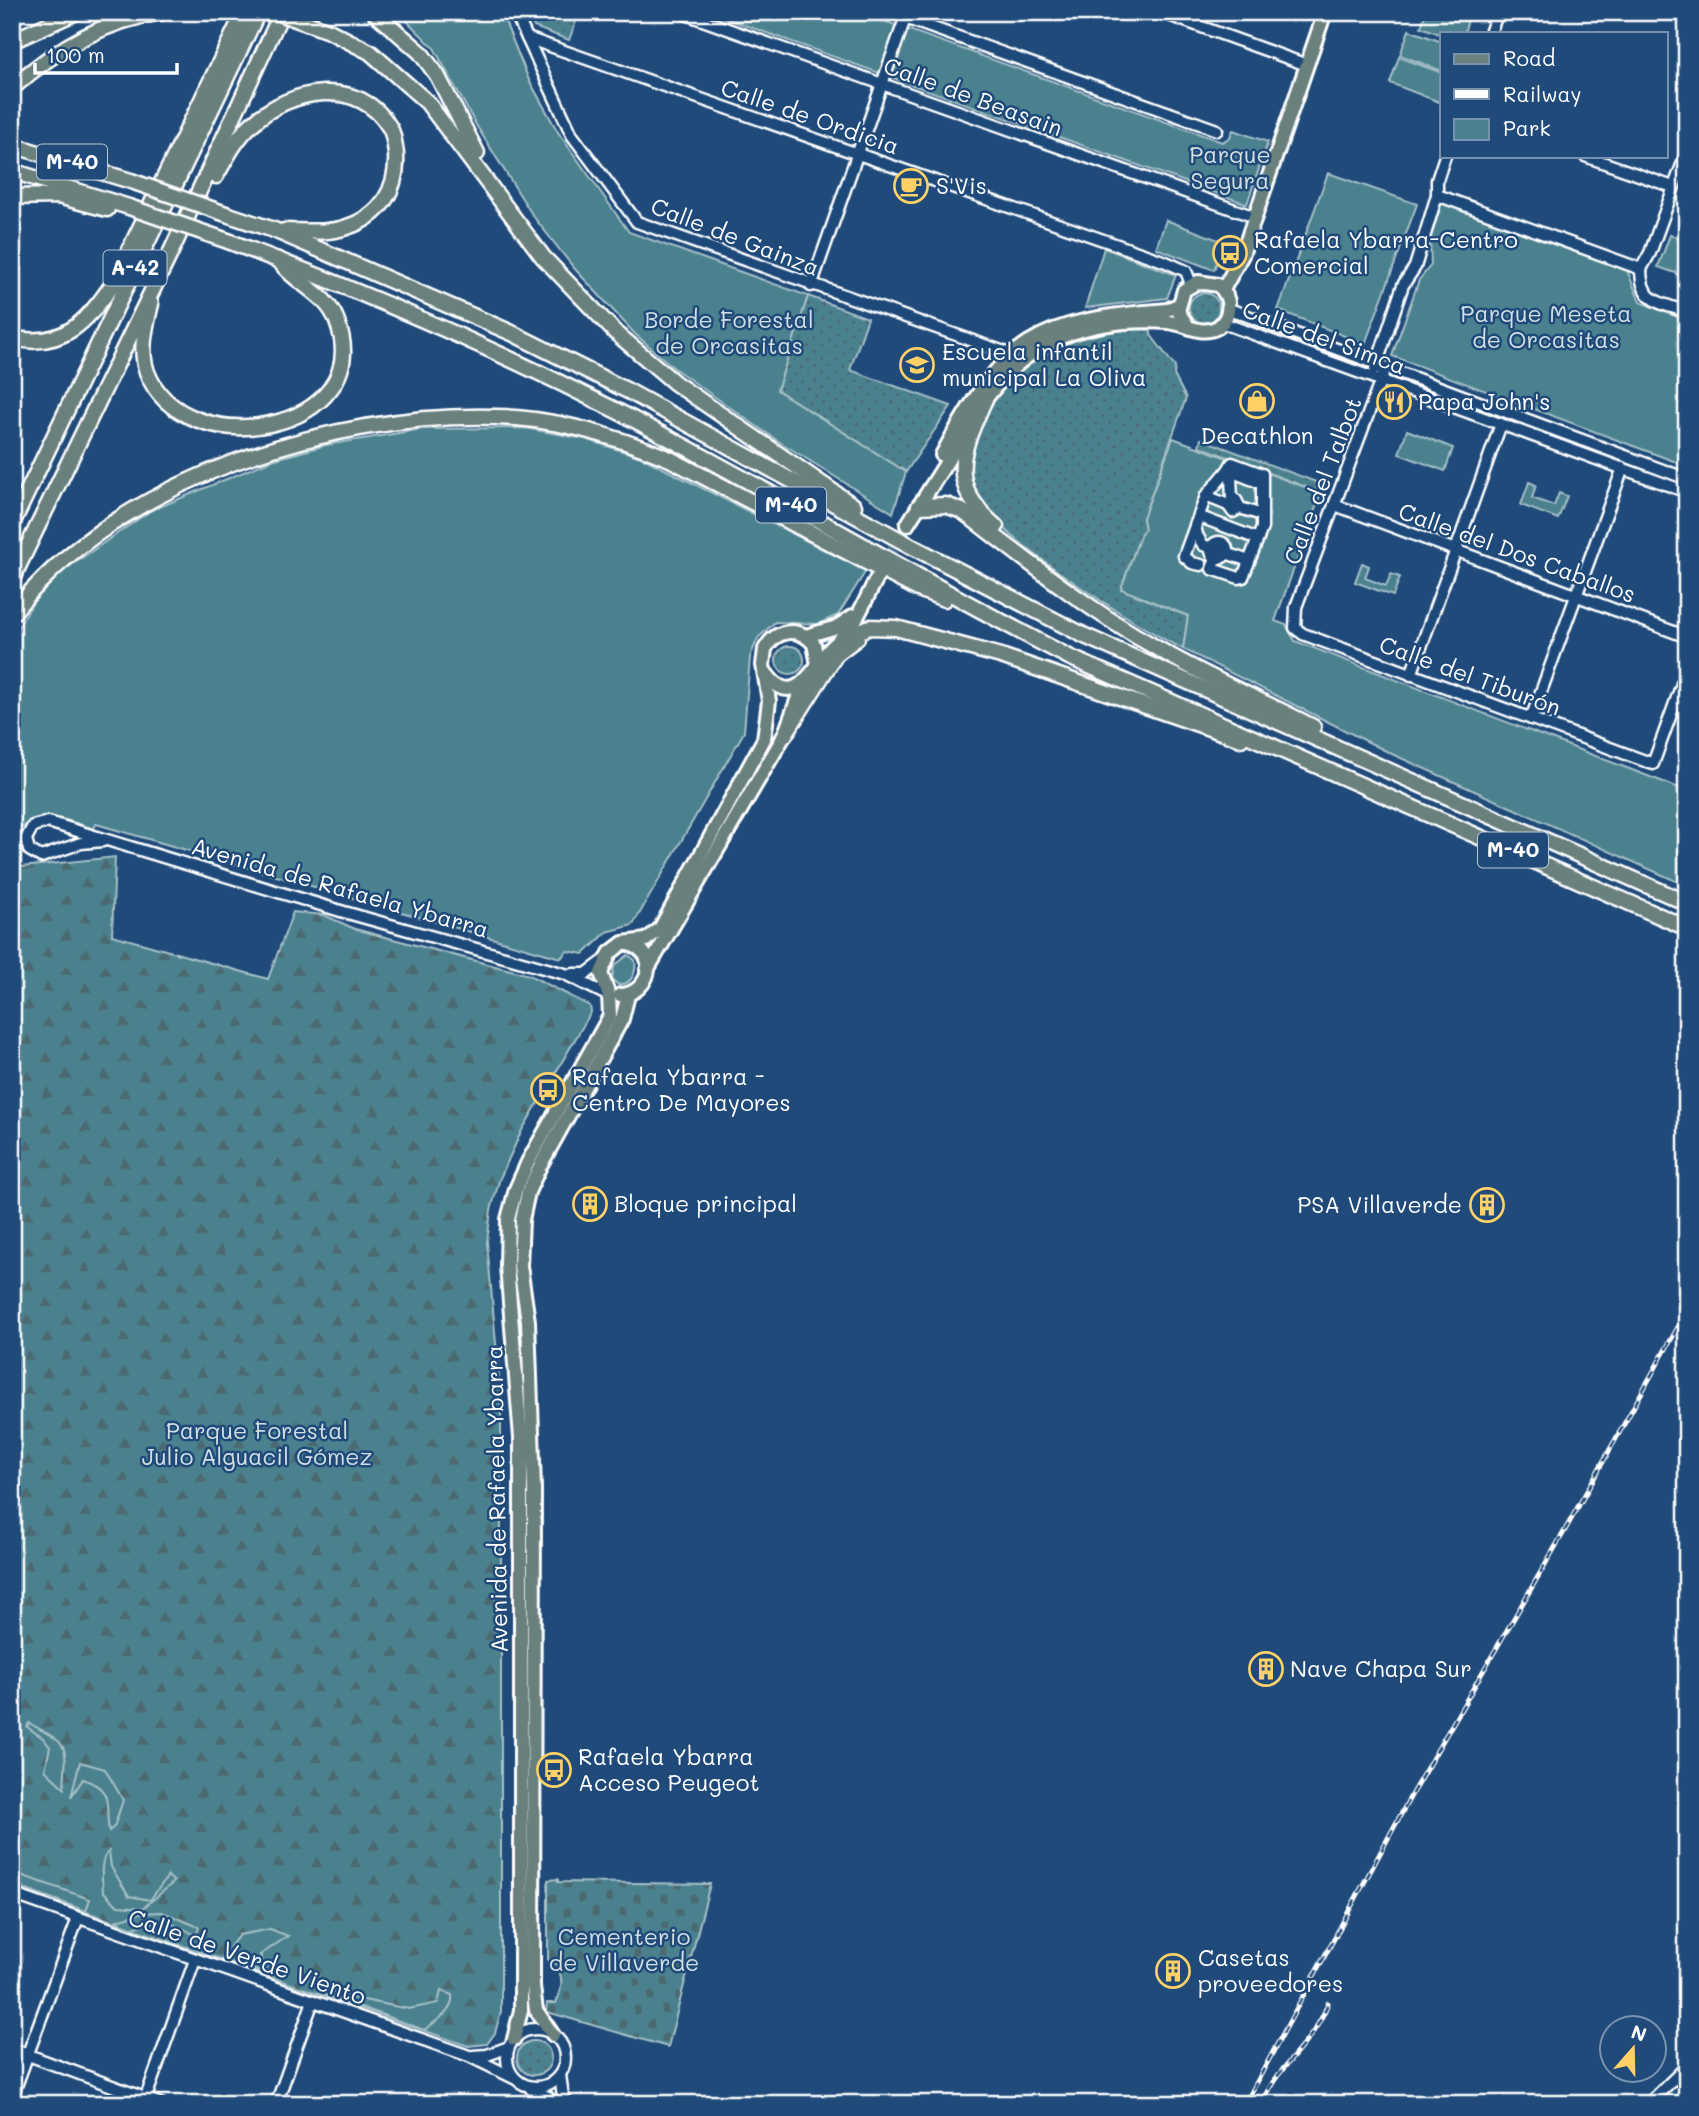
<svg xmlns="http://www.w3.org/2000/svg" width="1699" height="2116" font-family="Mali,sans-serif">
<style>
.grass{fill:url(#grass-dots);stroke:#a6c0c7;stroke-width:2}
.forest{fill:url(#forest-firs);stroke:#a6c0c7;stroke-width:2}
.cemetery{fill:url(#cemetery-stones);stroke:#a6c0c7;stroke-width:2}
.green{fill:#4c818f;stroke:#a6c0c7;stroke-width:2}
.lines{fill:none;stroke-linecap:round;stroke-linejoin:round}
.major-tunnel{stroke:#41658e;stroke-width:12;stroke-dasharray:12 6;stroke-linecap:butt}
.minor-casing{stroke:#fff;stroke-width:15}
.major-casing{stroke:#fff;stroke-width:18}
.highway-casing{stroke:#fff;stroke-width:19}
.minor{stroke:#1f4a7a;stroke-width:10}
.major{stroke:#6a807d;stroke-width:12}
.highway{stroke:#6a807d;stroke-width:14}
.rail-casing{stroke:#fff;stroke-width:5}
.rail{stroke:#1f4a7a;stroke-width:2.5;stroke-dasharray:8;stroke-linecap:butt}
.highway-bridge-casing{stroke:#fff;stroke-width:19;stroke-linecap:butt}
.highway-bridge{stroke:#6a807d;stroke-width:14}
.labels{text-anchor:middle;stroke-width:5;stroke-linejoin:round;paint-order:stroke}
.shield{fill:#1f4a7a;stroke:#bcc9d7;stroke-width:2}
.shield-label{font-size:21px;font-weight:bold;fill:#fff}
.street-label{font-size:23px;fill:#fff;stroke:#1f4a7a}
.park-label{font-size:23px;fill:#d2e0e3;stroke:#1f4a7a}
.poi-label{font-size:23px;fill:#fff;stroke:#1f4a7a;text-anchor:start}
</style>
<defs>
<pattern id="grass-dots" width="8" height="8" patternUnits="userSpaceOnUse" patternTransform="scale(1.75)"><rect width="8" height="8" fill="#4c818f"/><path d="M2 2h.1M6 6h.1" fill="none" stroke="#4c6971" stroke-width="1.8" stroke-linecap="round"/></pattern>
<pattern id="forest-firs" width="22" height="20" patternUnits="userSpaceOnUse" patternTransform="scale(1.75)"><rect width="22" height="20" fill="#4c818f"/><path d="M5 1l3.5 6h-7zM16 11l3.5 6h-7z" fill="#4c6971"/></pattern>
<pattern id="cemetery-stones" width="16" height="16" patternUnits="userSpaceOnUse" patternTransform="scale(1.75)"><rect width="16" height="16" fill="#4c818f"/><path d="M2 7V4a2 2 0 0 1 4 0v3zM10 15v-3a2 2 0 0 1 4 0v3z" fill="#4c6971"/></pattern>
</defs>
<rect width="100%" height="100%" fill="#1f4a7a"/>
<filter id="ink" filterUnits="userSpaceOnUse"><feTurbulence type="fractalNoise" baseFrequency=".0143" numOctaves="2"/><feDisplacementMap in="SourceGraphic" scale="14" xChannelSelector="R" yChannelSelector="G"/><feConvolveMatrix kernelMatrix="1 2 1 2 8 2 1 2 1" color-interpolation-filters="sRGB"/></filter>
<g filter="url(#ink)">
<g class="grass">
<polygon points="528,12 597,12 595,19 577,19 569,40 534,27"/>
<circle cx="1204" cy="308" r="15"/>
<polygon points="808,296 868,318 850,370 951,406 906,472 777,390"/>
<path d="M1151,329V335L1175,367L1174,375L1186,398L1143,518L1145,529L1141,533L1121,589L1188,616L1183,649C1135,626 999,539 975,495C963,473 968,455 976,434C1008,359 1072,329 1151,329Z"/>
<polygon points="1201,439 1319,483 1316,491 1199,446"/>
<circle cx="790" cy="660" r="14"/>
<circle cx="534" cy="2058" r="17"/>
</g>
<polygon class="forest" points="115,857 112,935 268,979 293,912 324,915 355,929 529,975 590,1006 591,1012 521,1132 500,1178 491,1210 487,1242 501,1400 501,2011 495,2033 487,2044 468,2046 12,1886 12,868"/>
<path class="cemetery" d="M558,1879V1882L710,1884L668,2047L547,2012V2003H556C562,1989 564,1978 556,1964L548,1963V1880Z"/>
<g class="green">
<polygon points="398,12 501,12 529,80 558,132 629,232 808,296 777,390 906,472 893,513 775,439 675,369 634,333 574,268 533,216 476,125 434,48"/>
<polygon points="708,12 859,12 1222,142 1230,137 1233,130 1268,142 1247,204"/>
<polygon points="1426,12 1448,12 1468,20 1464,33 1442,35 1421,27"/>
<polygon points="1409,30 1442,42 1442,71 1400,55"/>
<polygon points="1399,57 1442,73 1442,103 1390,83"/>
<polygon points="1328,173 1417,204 1365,344 1278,310"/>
<polygon points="1442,202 1627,270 1640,302 1687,321 1687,466 1392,356 1419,280 1431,265 1430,239"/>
<polygon points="1166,220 1224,242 1214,270 1156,248"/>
<polygon points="1670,235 1687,241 1687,277 1658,267"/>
<polygon points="1104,248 1176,275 1167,298 1085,308"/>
<path d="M525,428L585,439L641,457L866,571L838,615L818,624L775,622L758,638L750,657L744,732L633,925L607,932L584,954L567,951L561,958L96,824L94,829C68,821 44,808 21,828L12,867V637L34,601L63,571L150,511L272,460L326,445L423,429Z"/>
<polygon points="1407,430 1453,448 1445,471 1399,454"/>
<polygon points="1173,438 1321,493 1275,621 1286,625 1295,641 1687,791 1687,886 1392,754 1183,649 1188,616 1121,589 1141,533 1145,529 1143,518"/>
<polygon points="1529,482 1536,485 1532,498 1554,506 1559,493 1567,496 1558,519 1521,505"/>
<polygon points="1362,563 1369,566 1365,578 1386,586 1391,574 1400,577 1393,596 1355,582"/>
<path d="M628,955L635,960C637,973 631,985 618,985L612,979L614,966Z"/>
<path d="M29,1723C69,1746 67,1741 64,1788L45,1770L50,1747L43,1738L27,1727Z"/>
<path d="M80,1762L105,1769L123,1800L114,1827L109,1831C104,1804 116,1791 83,1779L71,1797Z"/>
<path d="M109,1851L111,1867L129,1896L150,1900L168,1876L174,1882L143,1908L118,1906L103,1891C102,1878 99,1860 109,1851Z"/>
<polygon points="12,1872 90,1899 86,1911 12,1884"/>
<path d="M162,1912L199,1927L196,1936C175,1922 157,1917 134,1928L115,1921L140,1913Z"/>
<polygon points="270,1929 288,1936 260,1955 268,1974 255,1970 230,1947 239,1935"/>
<path d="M323,1981L331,1992L338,1995L409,2009L438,2003L441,1991L452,1995C454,2012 437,2020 424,2030L319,1992Z"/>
</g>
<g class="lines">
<polyline class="major-tunnel" points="883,567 907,525"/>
<g class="minor-casing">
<g id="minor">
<polyline points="515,12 572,135 637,222 1010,354"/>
<polyline points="680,12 1255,217"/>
<polyline points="1160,12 1307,65"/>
<polyline points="905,18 1217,130"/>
<polyline points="1490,33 1498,12"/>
<polyline points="527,38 1166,262 1186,271 1191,284"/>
<polyline points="1585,156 1673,187"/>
<path d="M1437,195L1641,269C1641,303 1659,302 1687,312"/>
<polyline points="1641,269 1650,253 1687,151"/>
<polyline points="811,286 907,13"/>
<polyline points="1229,309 1687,479"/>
<polyline points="1223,323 1687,492"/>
<polyline points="1375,369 1403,285 1415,267 1437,195 1437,180 1445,156"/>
<polyline points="1385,369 1296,607 1295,628 1303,634 1653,764 1687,670"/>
<polyline points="1206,496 1228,470 1261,483"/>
<polyline points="1335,505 1687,637"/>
<polyline points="1240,508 1236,500 1228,505 1233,512 1240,508 1262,515"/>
<polyline points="1203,518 1258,539"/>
<polyline points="1195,525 1197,535 1203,545 1249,561"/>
<circle cx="1219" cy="550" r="8"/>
<polyline points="1216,557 1212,569 1239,578 1243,577 1262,528 1262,474 1232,463 1228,470 1231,476 1232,500"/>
<polyline points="1201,565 1192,563 1184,556 1206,496 1228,505"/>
<polyline points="1411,675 1501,424"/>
<polyline points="1531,719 1623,468"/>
<polyline points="103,841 81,843 41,857 29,850 26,839 33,826 48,822 344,912 565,974 609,996"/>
<polyline points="573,974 586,974 605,960"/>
<polyline points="12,1894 469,2056 514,2078"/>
<circle cx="536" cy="2058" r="29"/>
<polyline points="12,2049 161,2104"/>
<polyline points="473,2056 487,2055 509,2047"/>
<polyline points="560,2075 563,2096 568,2104"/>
<polyline points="531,2089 548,2097 553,2104"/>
<polyline points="12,2097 78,1918"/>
<polyline points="144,2103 195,1960"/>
<polyline points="276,2104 313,2001"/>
<polyline points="1648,2104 1687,2066"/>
</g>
</g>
<g class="major-casing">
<g id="major">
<polyline points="1223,290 1242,255 1325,12"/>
<path d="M979,409C1022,341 1088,316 1168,322C1186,323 1200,337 1218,327C1232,315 1232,298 1218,285L1198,282L1184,290L1178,311L1187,325"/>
<path d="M942,455C1005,337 1035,321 1167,310L1178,305"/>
<polyline points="907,525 970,425"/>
<polyline points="806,636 837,627 853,616"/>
<path d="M766,673C793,712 813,669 828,651C835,643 844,637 851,627C861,612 868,594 877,578"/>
<polyline points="647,970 784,736 803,684"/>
<path d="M620,995C649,995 662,951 628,944"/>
<polyline points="553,2035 536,2010 533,1987 534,1488 528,1321 520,1266 522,1220 528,1192 540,1166 622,1019 628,995"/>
<path d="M514,2039L521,2010V1438L507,1266L508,1219L516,1189L528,1162L610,1016L609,996L601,973L610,953L623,943L646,940L660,929L764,739L769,701L763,665L765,649C776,629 799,626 814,644L818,665"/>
</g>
</g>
<g class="highway-casing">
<g id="highway">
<polyline points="374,12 420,52 437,75 477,153"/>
<polyline points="329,31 370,52 427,102 543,257 615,332 675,383 854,506"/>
<polyline points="12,41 76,12"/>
<path d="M12,88C54,50 104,20 162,12"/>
<polyline points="12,145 131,181"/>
<polyline points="12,171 129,207"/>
<path d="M216,176C226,158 236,138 252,124C290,88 360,76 390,128C394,135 395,146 396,154C398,189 381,216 347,227C327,234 304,231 284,231"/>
<polyline points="12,197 58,196 107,209"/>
<polyline points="229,215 274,230 512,333 630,392 911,546 1085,636 1687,903"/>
<path d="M228,241C361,291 491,347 617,411C770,489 916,579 1069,657L1687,928"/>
<path d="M151,304C146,325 139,350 147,372C183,467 379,432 337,321C326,292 295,284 279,260"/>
<path d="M12,338C63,350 89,320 114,282L244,12"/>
<path d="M984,401C960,454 947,484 996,527"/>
<path d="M919,506L946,505L962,511C1025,559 1085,608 1155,647C1206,677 1261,700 1313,727"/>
<polyline points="12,524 258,12"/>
<polyline points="12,579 169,256 282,12"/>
<path d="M12,614C116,480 331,412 496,417C556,418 615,436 670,459L918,589L944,599"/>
<polyline points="843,637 870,627 896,628 1001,656 1241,739"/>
<polyline points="784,736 836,654 857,638"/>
</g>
</g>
<use href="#minor" class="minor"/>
<use href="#major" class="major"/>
<use href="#highway" class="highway"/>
<g class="rail-casing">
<g id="rail">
<polyline points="1245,2104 1414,1790 1564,1532 1687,1311"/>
<path d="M1261,2104C1279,2063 1312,2047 1328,2003"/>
</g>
</g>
<use href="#rail" class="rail"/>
<g class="highway-bridge-casing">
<g id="highway-bridge">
<polyline points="276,12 329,31"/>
<polyline points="131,181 229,215"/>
<polyline points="129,207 228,241"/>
</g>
</g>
<use href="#highway-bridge" class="highway-bridge"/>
</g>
</g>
<defs>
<g id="cafe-ring" transform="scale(1.75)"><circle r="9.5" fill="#1f4a7a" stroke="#ffd166" stroke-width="1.5"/><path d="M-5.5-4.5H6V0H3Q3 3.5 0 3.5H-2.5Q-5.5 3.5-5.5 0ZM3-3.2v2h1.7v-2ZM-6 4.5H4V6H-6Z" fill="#ffd166"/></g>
<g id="bus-ring" transform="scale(1.75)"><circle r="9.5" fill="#1f4a7a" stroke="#ffd166" stroke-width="1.5"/><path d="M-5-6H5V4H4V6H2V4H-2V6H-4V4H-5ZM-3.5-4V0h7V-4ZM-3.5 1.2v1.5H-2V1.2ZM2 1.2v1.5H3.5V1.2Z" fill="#ffd166"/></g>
<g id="school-ring" transform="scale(1.75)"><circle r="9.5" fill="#1f4a7a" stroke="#ffd166" stroke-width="1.5"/><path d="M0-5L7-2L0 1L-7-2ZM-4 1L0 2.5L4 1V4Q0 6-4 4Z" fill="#ffd166"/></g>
<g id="shop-ring" transform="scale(1.75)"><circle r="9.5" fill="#1f4a7a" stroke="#ffd166" stroke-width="1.5"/><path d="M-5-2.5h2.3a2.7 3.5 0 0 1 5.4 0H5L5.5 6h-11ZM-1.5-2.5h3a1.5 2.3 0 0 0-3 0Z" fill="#ffd166"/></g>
<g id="restaurant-ring" transform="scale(1.75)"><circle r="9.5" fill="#1f4a7a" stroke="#ffd166" stroke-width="1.5"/><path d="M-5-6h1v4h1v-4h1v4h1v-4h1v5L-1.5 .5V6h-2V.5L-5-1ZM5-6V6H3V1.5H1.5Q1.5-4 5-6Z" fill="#ffd166"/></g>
<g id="building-ring" transform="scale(1.75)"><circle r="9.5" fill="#1f4a7a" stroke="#ffd166" stroke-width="1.5"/><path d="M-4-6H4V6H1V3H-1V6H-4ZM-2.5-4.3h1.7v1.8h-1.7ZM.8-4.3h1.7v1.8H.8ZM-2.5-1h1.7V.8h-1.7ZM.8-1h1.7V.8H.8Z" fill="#ffd166"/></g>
</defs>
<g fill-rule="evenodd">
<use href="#cafe-ring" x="911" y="186"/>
<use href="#bus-ring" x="1230" y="253"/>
<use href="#school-ring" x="917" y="365"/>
<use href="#shop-ring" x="1257" y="401"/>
<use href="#restaurant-ring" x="1394" y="402"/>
<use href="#bus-ring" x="548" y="1090"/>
<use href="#building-ring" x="590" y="1204"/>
<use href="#building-ring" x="1487" y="1205"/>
<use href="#building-ring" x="1266" y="1669"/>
<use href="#bus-ring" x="554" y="1770"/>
<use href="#building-ring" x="1173" y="1971"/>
</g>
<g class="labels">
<g class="shield">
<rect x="37" y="144.5" width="70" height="35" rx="5"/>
<rect x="103.5" y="250.5" width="63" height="35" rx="5"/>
<rect x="756" y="487.5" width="70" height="35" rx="5"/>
<rect x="1478" y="832.5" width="70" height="35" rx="5"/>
</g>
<g class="shield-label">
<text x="72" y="169">M-40</text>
<text x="135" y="275">A-42</text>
<text x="791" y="512">M-40</text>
<text x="1513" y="857">M-40</text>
</g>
<g class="street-label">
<text transform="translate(973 97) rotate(20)" y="8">Calle de Beasain</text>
<text transform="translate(810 117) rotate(19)" y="8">Calle de Ordicia</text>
<text transform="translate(735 237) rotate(21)" y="8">Calle de Gainza</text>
<text transform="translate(1324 338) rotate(20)" y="8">Calle del Simca</text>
<text transform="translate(1323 481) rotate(-69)" y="8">Calle del Talbot</text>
<text transform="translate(1517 553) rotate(20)" y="8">Calle del Dos Caballos</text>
<text transform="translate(1470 676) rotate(20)" y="8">Calle del Tiburón</text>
<text transform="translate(340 888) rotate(16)" y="8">Avenida de Rafaela Ybarra</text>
<text transform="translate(497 1499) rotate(-91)" y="8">Avenida de Rafaela Ybarra</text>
<text transform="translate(247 1957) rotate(19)" y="8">Calle de Verde Viento</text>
</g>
<g class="park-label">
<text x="1230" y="163">Parque<tspan x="1230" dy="26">Segura</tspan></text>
<text x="1546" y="322">Parque Meseta<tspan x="1546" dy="26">de Orcasitas</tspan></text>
<text x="729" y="328">Borde Forestal<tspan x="729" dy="26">de Orcasitas</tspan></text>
<text x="257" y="1439">Parque Forestal<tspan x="257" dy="26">Julio Alguacil Gómez</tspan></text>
<text x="624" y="1945">Cementerio<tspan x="624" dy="26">de Villaverde</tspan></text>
</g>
<g class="poi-label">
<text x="936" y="194">S'Vis</text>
<text x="1254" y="248">Rafaela Ybarra-Centro<tspan x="1254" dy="26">Comercial</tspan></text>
<text x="942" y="360">Escuela infantil<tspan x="942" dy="26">municipal La Oliva</tspan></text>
<text x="1418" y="410">Papa John's</text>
<text x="1257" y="444" text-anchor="middle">Decathlon</text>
<text x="572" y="1085">Rafaela Ybarra -<tspan x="572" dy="26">Centro De Mayores</tspan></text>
<text x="614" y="1212">Bloque principal</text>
<text x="1462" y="1213" text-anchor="end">PSA Villaverde</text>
<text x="1290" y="1677">Nave Chapa Sur</text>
<text x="578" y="1765">Rafaela Ybarra<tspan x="578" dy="26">Acceso Peugeot</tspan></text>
<text x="1198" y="1966">Casetas<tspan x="1198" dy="26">proveedores</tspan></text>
</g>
</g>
<rect width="1699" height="2116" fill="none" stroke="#1f4a7a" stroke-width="42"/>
<rect x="21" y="21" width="1657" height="2074" fill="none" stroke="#fff" stroke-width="2.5" filter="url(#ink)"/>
<rect x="1440" y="32" width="228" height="126" fill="#1f4a7a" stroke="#7992af" stroke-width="2"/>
<rect x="1454" y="54" width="35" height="10" fill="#6a807d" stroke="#7992af" stroke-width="2"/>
<text x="1503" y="66" font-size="21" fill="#ffffff">Road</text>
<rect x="1454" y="89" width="35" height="10" fill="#ffffff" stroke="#7992af" stroke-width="2"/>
<text x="1503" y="102" font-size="21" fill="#ffffff">Railway</text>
<rect x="1454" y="119" width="35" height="21" fill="#4c818f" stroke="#7992af" stroke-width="2"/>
<text x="1503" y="136" font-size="21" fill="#ffffff">Park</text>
<g transform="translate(1633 2049) rotate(20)"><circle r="33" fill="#1f4a7a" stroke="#7992af" stroke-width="2"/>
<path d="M0-5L12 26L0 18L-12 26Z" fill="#ffd166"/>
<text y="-10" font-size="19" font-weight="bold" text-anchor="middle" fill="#ffffff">N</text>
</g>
<path d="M35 63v10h142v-10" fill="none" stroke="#ffffff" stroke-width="3.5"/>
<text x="46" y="63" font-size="21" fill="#ffffff" stroke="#1f4a7a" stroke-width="5" paint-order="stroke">100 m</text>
</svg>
